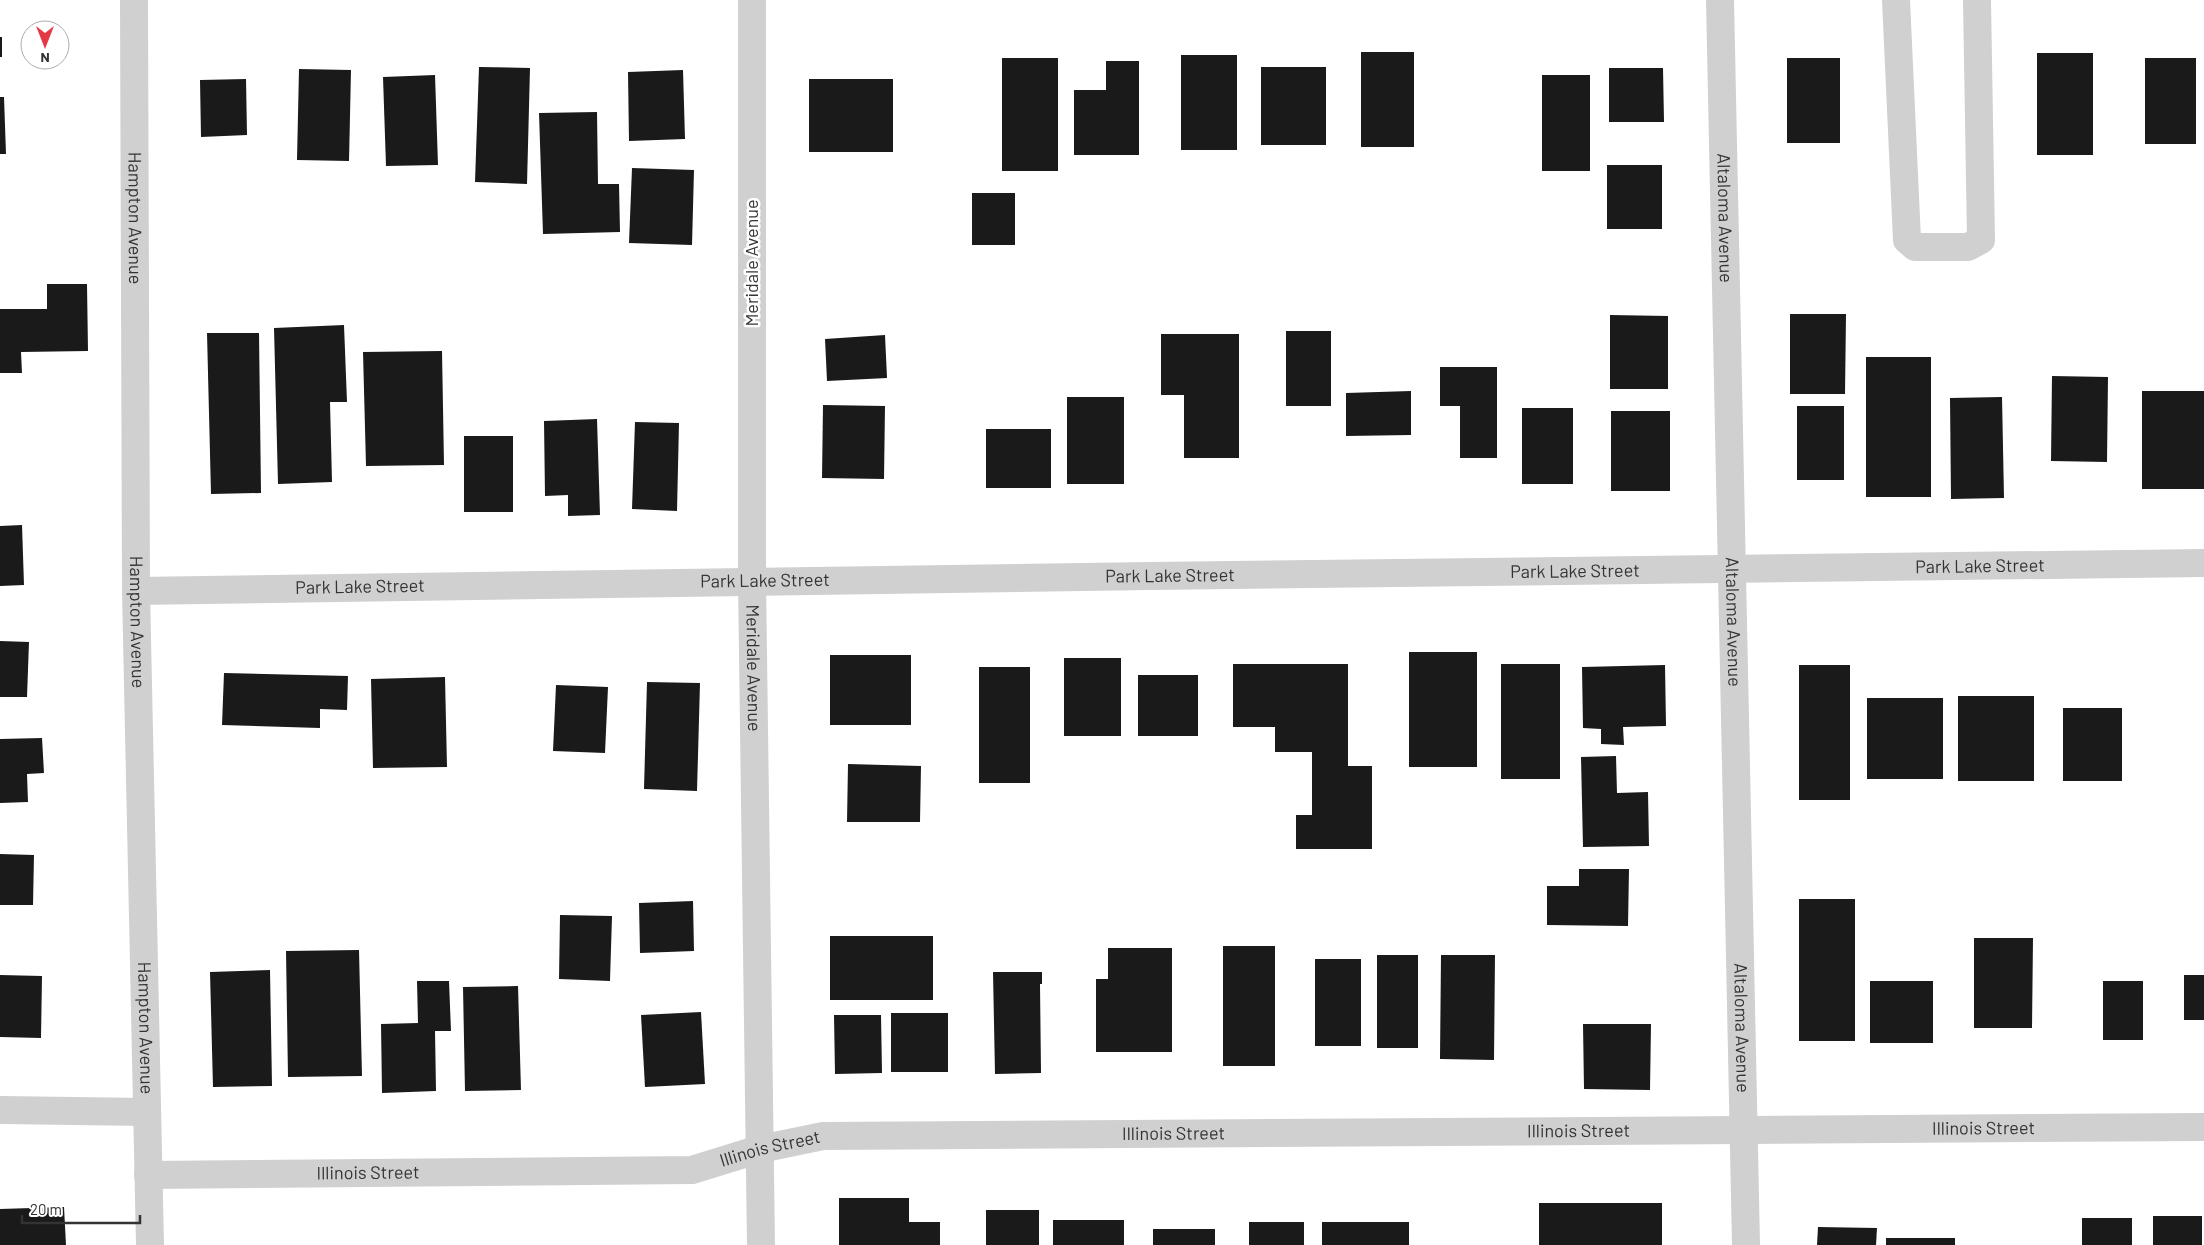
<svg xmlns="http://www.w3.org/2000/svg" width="2204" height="1245" font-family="Barlow,sans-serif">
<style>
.building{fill:#1a1a1a}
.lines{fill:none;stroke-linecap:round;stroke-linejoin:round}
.minor{stroke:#d0d0d0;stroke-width:28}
.labels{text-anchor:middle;stroke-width:5;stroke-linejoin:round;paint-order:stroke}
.street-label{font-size:18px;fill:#333;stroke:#fff}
</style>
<rect width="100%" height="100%" fill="#fff"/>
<g class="building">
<rect x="0" y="37" width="2" height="20"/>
<rect x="1361" y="52" width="53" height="95"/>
<rect x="2037" y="53" width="56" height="102"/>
<rect x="1181" y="55" width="56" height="95"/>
<rect x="1002" y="58" width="56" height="113"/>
<rect x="1787" y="58" width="53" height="85"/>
<rect x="2145" y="58" width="51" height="86"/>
<polygon points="1106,61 1139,61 1139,155 1074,155 1074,90 1106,90"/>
<polygon points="479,67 530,68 527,184 475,182"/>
<rect x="1261" y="67" width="65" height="78"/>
<polygon points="1609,68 1663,68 1664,122 1609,122"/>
<polygon points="299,69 351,70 349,161 297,160"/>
<polygon points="683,70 685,139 629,141 628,72"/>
<polygon points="435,75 438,165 386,166 383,77"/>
<rect x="1542" y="75" width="48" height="96"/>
<polygon points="246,79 247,135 201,137 200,80"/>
<rect x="809" y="79" width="84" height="73"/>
<polygon points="0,97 4,97 6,154 0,154"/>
<polygon points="597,112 598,184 619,184 620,232 543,234 539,113"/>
<rect x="1607" y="165" width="55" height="64"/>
<polygon points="632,168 694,170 692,245 629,243"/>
<rect x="972" y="193" width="43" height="52"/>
<polygon points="47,284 87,284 88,351 21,352 22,373 0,373 0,309 47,309"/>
<polygon points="1790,314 1846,314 1845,394 1790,394"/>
<polygon points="1610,315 1668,316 1668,389 1610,389"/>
<polygon points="344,325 347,402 330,402 332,482 278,484 274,328"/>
<rect x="1286" y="331" width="45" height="75"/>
<polygon points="207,333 259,333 261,493 211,494"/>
<polygon points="1161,334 1239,334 1239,458 1184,458 1184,395 1161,395"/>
<polygon points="885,335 887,378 827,381 825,339"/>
<polygon points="442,351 444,465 366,466 363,352"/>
<rect x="1866" y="357" width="65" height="140"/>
<polygon points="1440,367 1497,367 1497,458 1460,458 1460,406 1440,406"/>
<polygon points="2052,376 2108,377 2107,462 2051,461"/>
<polygon points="1411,391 1411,435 1346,436 1346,393"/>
<rect x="2142" y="391" width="62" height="98"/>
<rect x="1067" y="397" width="57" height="87"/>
<polygon points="2002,397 2004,498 1951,499 1950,398"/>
<polygon points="823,405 885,406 884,479 822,478"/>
<rect x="1797" y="406" width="47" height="74"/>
<rect x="1522" y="408" width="51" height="76"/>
<rect x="1611" y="411" width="59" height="80"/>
<polygon points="597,419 600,515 568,516 568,495 545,496 544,421"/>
<polygon points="635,422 679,423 677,511 632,509"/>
<rect x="986" y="429" width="65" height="59"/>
<rect x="464" y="436" width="49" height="76"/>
<polygon points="22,525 24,585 0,586 0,526"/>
<polygon points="0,641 29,642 27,697 0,697"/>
<rect x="1409" y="652" width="68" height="115"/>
<rect x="830" y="655" width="81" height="70"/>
<rect x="1064" y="658" width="57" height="78"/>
<polygon points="1233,664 1348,664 1348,766 1372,766 1372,849 1296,849 1296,815 1312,815 1312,752 1275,752 1275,727 1233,727"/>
<rect x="1501" y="664" width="59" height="115"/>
<polygon points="1665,665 1666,726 1623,727 1624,745 1601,744 1601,729 1583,728 1582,667"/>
<rect x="1799" y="665" width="51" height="135"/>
<rect x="979" y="667" width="51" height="116"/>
<polygon points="224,673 348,676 347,710 320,709 320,728 222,725"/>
<rect x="1138" y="675" width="60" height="61"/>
<polygon points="445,677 447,767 373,768 371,679"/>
<polygon points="647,682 700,683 697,791 644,789"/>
<polygon points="556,685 608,687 605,753 553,751"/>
<rect x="1958" y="696" width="76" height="85"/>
<rect x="1867" y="698" width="76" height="81"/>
<rect x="2063" y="708" width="59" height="73"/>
<polygon points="42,738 44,773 27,774 28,802 0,803 0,739"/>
<polygon points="1616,756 1617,793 1648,792 1649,846 1583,847 1581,757"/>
<polygon points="848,764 921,766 920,822 847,822"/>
<polygon points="0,854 34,855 33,905 0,905"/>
<polygon points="1579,869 1629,869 1628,926 1547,925 1547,886 1579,886"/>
<rect x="1799" y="899" width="56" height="142"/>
<polygon points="693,901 694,951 640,953 639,903"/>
<polygon points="560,915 612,916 610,981 559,979"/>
<rect x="830" y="936" width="103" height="64"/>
<polygon points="1974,938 2033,938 2032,1028 1974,1028"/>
<rect x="1223" y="946" width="52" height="120"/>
<polygon points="1108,948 1172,948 1172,1052 1096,1052 1096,979 1108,979"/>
<polygon points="359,950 362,1076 288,1077 286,951"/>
<rect x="1377" y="955" width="41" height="93"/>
<polygon points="1441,955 1495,955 1494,1060 1440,1059"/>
<rect x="1315" y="959" width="46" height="87"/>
<polygon points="270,970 272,1086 213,1087 210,972"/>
<polygon points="993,972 1042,972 1042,984 1040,984 1041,1073 995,1074"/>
<polygon points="0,975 42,976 41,1038 0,1037"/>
<rect x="2184" y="975" width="20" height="45"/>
<polygon points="417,981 449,981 451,1031 435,1031 436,1091 382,1093 381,1024 418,1023"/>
<rect x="1870" y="981" width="63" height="62"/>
<rect x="2103" y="981" width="40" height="59"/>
<polygon points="518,986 521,1090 465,1091 463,987"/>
<polygon points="701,1012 705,1084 645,1087 641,1015"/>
<rect x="891" y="1013" width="57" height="59"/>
<polygon points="834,1015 881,1015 882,1073 835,1074"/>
<polygon points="1583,1024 1651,1024 1650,1090 1584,1089"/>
<polygon points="839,1198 909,1198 909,1222 940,1222 940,1245 839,1245"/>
<rect x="1539" y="1203" width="123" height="42"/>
<polygon points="64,1207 66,1245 0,1245 0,1209"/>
<rect x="986" y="1210" width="53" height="35"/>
<rect x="2153" y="1216" width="49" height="29"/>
<rect x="2082" y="1218" width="50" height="27"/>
<rect x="1053" y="1220" width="71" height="25"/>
<rect x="1249" y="1222" width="55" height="23"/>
<rect x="1322" y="1222" width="87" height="23"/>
<polygon points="1818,1227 1877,1228 1876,1245 1817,1245"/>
<rect x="1153" y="1229" width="62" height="16"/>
<rect x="1886" y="1238" width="69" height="7"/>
</g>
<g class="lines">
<g class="minor">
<path id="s1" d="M134,0L136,591L150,1245"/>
<path id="s2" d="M752,0V580L761,1245"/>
<path id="s3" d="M1720,0L1746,1245"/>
<polyline points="1896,0 1907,240 1915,247 1968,247 1981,240 1977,0"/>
<path id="s4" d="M136,591C825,577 1515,574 2204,563"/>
<polyline points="0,1110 147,1112"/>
<path id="s5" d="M148,1175L692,1170L760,1149L823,1136L2204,1127"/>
</g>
</g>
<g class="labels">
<g class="street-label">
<text dy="6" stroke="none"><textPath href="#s1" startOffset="218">Hampton Avenue</textPath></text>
<text dy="6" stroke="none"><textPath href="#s3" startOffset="218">Altaloma Avenue</textPath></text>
<text transform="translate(752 263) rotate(-90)" y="6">Meridale Avenue</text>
<text dy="6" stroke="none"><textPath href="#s4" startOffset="1844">Park Lake Street</textPath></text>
<text dy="6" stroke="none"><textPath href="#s4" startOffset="1439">Park Lake Street</textPath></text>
<text dy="6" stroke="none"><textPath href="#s4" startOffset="1034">Park Lake Street</textPath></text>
<text dy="6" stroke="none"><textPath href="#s4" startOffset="629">Park Lake Street</textPath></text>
<text dy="6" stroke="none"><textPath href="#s4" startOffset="224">Park Lake Street</textPath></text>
<text dy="6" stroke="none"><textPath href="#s1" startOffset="622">Hampton Avenue</textPath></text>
<text dy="6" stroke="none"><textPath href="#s3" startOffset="622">Altaloma Avenue</textPath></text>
<text dy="6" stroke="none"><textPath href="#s2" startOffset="668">Meridale Avenue</textPath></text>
<text dy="6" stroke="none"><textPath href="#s1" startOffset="1028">Hampton Avenue</textPath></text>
<text dy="6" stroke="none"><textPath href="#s3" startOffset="1028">Altaloma Avenue</textPath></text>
<text dy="6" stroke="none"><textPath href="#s5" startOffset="1840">Illinois Street</textPath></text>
<text dy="6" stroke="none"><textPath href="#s5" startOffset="1435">Illinois Street</textPath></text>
<text dy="6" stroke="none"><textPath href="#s5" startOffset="1030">Illinois Street</textPath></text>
<text dy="6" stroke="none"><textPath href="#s5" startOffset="625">Illinois Street</textPath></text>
<text dy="6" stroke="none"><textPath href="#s5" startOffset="220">Illinois Street</textPath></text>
</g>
</g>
<g transform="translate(45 45) rotate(180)"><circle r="24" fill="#ffffff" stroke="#adadad"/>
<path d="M0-4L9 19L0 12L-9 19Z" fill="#e63946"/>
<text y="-8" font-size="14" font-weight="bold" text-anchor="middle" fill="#333333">N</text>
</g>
<path d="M22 1215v8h118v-8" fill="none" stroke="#333333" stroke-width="2.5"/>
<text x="30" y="1215" font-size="15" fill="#333333" stroke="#ffffff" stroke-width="4" paint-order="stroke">20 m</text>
</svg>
